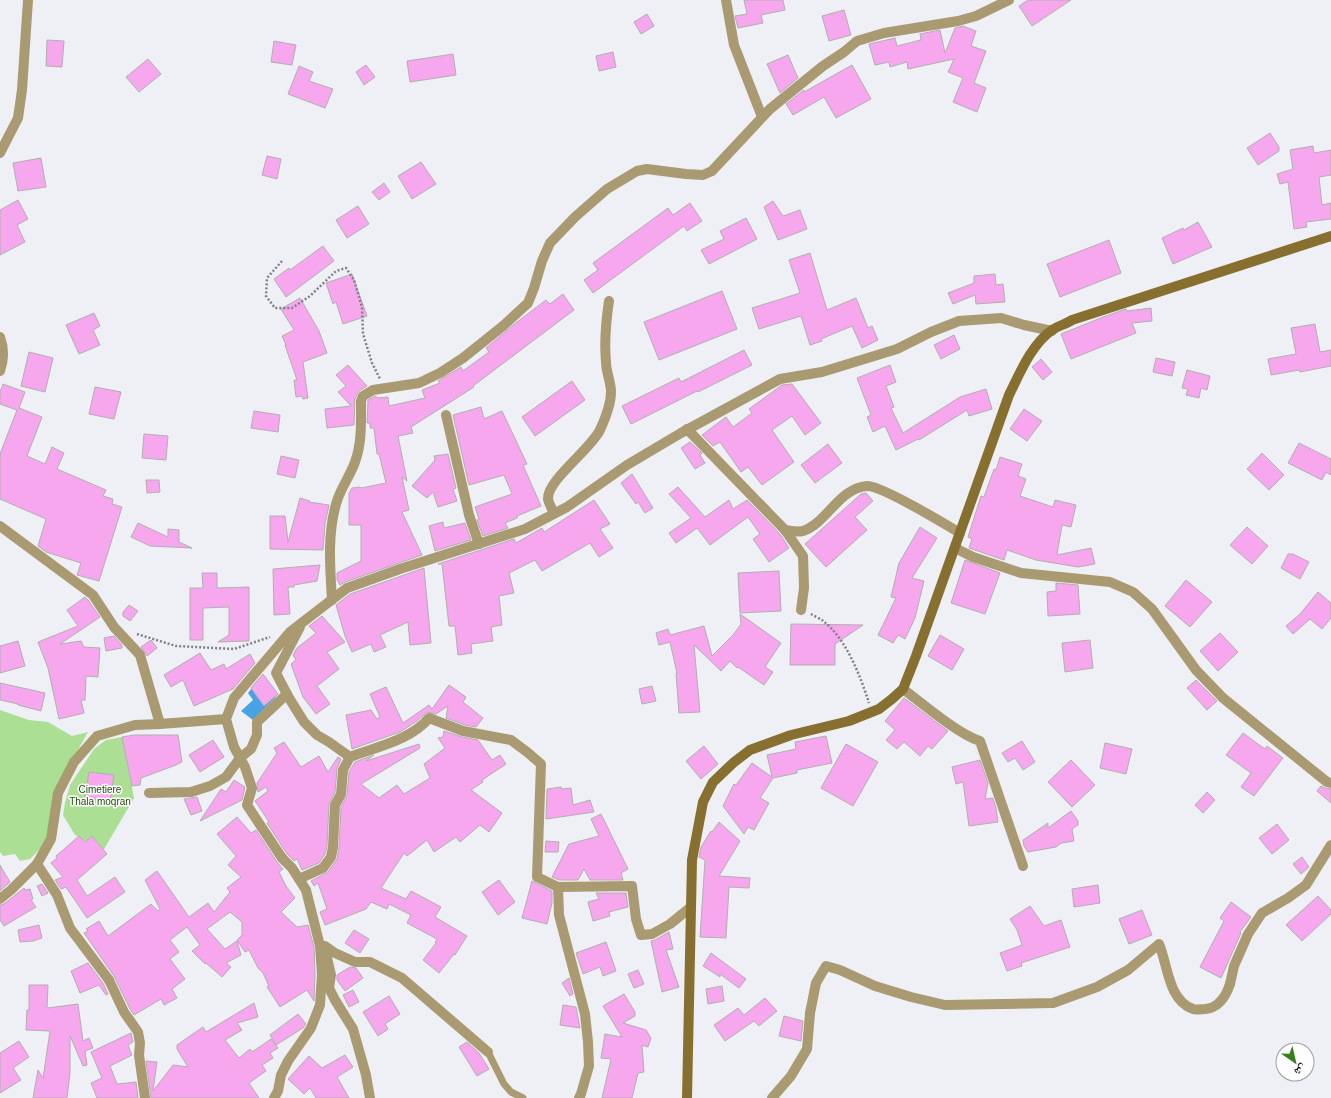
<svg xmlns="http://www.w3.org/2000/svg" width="1331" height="1098" font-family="Arial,'Noto Naskh Arabic',sans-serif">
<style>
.green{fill:#abdf93}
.water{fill:#49a2e4}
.building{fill:#f6a7ee;stroke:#b2aeb1}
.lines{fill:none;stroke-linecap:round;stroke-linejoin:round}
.path{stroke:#808185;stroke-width:2.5;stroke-dasharray:2 2;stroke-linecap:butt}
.service{stroke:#a99a71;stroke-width:7}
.pedestrian{stroke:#a99a71;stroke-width:10}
.minor{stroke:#a99a71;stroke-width:10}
.secondary{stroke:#876f2f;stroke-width:10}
.labels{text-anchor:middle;stroke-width:3;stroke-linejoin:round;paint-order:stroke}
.park-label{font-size:10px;fill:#23470c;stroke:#fdfdfe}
</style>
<rect width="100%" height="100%" fill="#eef0f5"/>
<g class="green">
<polygon points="0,710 29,720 48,722 72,736 88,732 69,766 44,845 30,859 20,861 15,854 3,856 0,852"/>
<polygon points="122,737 134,798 100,856 89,843 75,835 63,815 65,803 70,785 94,749 106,740"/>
</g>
<polygon class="water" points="259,679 276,697 253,720 241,711 253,700 248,693"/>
<g class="building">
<polygon points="744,0 783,0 785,10 761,15 763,23 738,28 735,16 747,14"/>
<polygon points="1028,0 1071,0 1032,26 1019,6"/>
<polygon points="844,10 851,35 829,41 822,16"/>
<polygon points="647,14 654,26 641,34 634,22"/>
<polygon points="963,26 976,31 971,46 986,51 974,83 986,88 977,112 953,102 963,78 948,72 954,59 908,69 907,62 890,67 889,62 875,65 869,44 895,38 897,46 921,40 920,34 940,30 945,53 955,28"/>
<polygon points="47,40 64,41 62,67 46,66"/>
<polygon points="274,41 296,45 292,65 271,62"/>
<polygon points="613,52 616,67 599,71 596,56"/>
<polygon points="453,54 456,75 410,82 407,61"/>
<polygon points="788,55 798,78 780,93 767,64"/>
<polygon points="148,59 161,74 139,92 126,77"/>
<polygon points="366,65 375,77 364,85 356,72"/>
<polygon points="852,65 871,99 836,118 824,97 793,115 786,104 804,90 804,92"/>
<polygon points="299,66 313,72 309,81 333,89 325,108 288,94"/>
<polygon points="1270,133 1279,147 1279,151 1258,165 1247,148"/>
<polygon points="1313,146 1314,153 1331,150 1331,175 1319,177 1322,205 1331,203 1331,219 1306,222 1307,227 1294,229 1288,182 1280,184 1277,174 1293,169 1290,150"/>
<polygon points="267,156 281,159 277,179 262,175"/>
<polygon points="41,158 46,187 18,191 13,163"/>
<polygon points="421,162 436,184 412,199 398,176"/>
<polygon points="384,183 390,192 379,200 372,192"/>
<polygon points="18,200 28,219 17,225 25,242 0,255 0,210"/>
<polygon points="773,201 783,216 800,210 807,229 778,240 764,207"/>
<polygon points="690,203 702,221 687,231 684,226 593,293 584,280 598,270 593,263 668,208 673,215"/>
<polygon points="358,206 369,224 347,238 336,220"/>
<polygon points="746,218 757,239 709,264 701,250 724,239 720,231"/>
<polygon points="1198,222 1212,247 1173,264 1162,238 1183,228 1184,230"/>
<polygon points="1109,240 1121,273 1060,297 1047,264"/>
<polygon points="323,246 334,261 286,297 274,279 289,268 290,270"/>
<polygon points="810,253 827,310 856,298 868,328 872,326 878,340 862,348 852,326 821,339 822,341 810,345 801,316 759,329 752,308 800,293 789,260"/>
<polygon points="352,274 367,316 343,324 336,302 333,304 326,283"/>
<polygon points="995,274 996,285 1003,284 1005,302 976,304 975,295 953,304 948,293 974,283 974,276"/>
<polygon points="722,291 737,329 659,360 644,322"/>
<polygon points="563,294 574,310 473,386 474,387 411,427 413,433 398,436 407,481 402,477 409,510 402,512 422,555 345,582 340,585 337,580 337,573 361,561 361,525 349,525 349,493 352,488 360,487 361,488 386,483 379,454 377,454 374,428 370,428 370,423 367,423 368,400 375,396 378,398 388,397 389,406 425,398 422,390 440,383 438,381 461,367 463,371 489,352 486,348 517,322 546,300 550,304"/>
<polygon points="300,298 319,331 327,353 303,362 308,398 303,399 302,396 296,397 294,380 297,380 285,345 286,345 282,336 294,330 281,309"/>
<polygon points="1151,308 1152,321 1132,323 1136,333 1071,359 1061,334 1103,317 1126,309 1127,311"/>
<polygon points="94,313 100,326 93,330 100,345 79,354 66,325"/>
<polygon points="1315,324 1320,352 1331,350 1331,366 1300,372 1299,370 1271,375 1268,359 1296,354 1291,328"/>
<polygon points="954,335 960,349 941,359 934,345"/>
<polygon points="744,350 752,365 698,392 697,391 631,424 622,406 679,378 681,382"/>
<polygon points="29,352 53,358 45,392 21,386"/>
<polygon points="1156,358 1175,362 1172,376 1153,372"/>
<polygon points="1041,359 1052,372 1043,380 1032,367"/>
<polygon points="348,365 367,386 359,391 355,399 354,425 327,428 325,409 351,406 338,392 346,386 336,375"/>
<polygon points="890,365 896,382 886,386 894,407 891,408 903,433 960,397 986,389 992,409 969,416 967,410 919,440 918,439 896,450 885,426 873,432 867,417 871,415 857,378"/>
<polygon points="1187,370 1210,376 1207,390 1201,388 1199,398 1186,395 1188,389 1182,388"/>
<polygon points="572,381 585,400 535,436 522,417"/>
<polygon points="3,384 25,392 19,408 42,417 27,456 45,464 52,447 64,453 57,469 106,490 103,496 113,499 112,504 122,507 99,581 77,575 81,563 46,552 38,546 46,519 0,499 0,454 17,410 0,404 0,392"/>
<polygon points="792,384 821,423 805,435 792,416 772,430 794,462 762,485 748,467 741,472 720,442 713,446 702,435 726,417 733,427 752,413 749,409 782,385"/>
<polygon points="95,387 121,392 114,419 89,414"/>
<polygon points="481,407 484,419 502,411 527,464 523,465 541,506 517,516 517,518 505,523 508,528 483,536 477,520 479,519 475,507 512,494 504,475 469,485 453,415"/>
<polygon points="1024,409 1042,421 1027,441 1010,429"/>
<polygon points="254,411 280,415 278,432 251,428"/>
<polygon points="144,434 168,436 166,460 142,458"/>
<polygon points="690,442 702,453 700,455 705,463 695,469 681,448"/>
<polygon points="1299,443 1331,459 1331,475 1326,472 1322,480 1288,463"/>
<polygon points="828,444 842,463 815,483 801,465"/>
<polygon points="1262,453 1284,475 1269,490 1247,469"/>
<polygon points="448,454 456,488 453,489 457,501 438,507 433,492 427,498 412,486 435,460 434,456"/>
<polygon points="281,456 299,460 295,478 277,474"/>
<polygon points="1000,457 1022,464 1018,476 1026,479 1020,496 1053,507 1055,500 1076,505 1071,527 1062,525 1057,555 1091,548 1095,564 1078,567 1036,560 1007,550 1004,560 969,548 972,539 968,537 981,496 984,497 994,469 996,470"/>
<polygon points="632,474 653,508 645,513 638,502 636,504 621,483"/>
<polygon points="146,480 159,480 160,492 147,493"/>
<polygon points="678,487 705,517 729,500 733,509 747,500 780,534 789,548 769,562 753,539 760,534 748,517 710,545 697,528 676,543 669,533 691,518 669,494"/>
<polygon points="866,493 873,501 855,517 867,530 826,567 805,544 861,494"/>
<polygon points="300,498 310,501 309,502 329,505 325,524 323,550 270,549 270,516 285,516 288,542"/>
<polygon points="594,500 610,524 600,529 613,548 599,557 590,543 542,571 535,560 509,573 514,593 499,596 502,625 491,627 493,641 471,644 472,653 458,655 455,626 449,626 442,564 438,564 514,539 516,543 542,528 544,532"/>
<polygon points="443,522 444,528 465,523 471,540 435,551 429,526"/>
<polygon points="138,523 168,537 168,529 179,530 179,542 192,548 150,546 131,537"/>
<polygon points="920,527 937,538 912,578 924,581 915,618 905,639 898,635 893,643 878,635 896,598 891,597 899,563"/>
<polygon points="1247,527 1268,546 1252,564 1230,545"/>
<polygon points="1288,554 1293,554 1309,562 1300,579 1281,568"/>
<polygon points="965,560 1000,573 985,614 951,603"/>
<polygon points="320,565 317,581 294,585 294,587 288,587 290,614 274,615 273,569"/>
<polygon points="424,568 431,643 410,645 408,622 380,635 386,647 374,652 371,644 352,652 345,636 336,605 350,594"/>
<polygon points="779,571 781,611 740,613 738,573"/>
<polygon points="202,573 217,573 217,588 249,587 249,641 218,642 229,635 229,607 203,608 203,640 190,640 190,588 203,588"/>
<polygon points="1186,580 1212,602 1190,627 1165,606"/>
<polygon points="1056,583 1078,585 1080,614 1048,616 1047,592 1056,591"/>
<polygon points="1318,592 1331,603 1331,618 1322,629 1310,619 1293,634 1286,626 1300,614"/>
<polygon points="85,597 88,600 100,617 60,644 81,641 84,647 100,648 98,677 86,676 85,700 81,700 84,713 59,719 48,668 38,642 78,626 67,610"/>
<polygon points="129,605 138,611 130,621 123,616 123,612"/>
<polygon points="740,614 781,643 765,667 773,672 764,685 738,667 737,668 730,661 721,671 694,645 700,712 679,713 676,673 677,673 670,642 659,645 656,633 668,629 670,635 704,626 712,656 733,635 741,624"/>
<polygon points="322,616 345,642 327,652 339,669 317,686 330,704 316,714 303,697 291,664 296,660 293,655 297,648 316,633 309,626"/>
<polygon points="791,624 863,625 835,644 835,665 790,665"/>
<polygon points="1220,633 1238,652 1218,671 1200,651"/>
<polygon points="940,635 964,649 952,670 928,656"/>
<polygon points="114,636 122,645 122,648 106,651 104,638"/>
<polygon points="151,640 157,648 147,656 141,647"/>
<polygon points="1090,640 1093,668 1065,672 1062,643"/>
<polygon points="18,641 25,666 0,673 0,646"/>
<polygon points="200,653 211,670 224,664 226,669 250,654 255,663 233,689 194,706 183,680 171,687 164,675"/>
<polygon points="263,674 278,694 264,706 251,688"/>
<polygon points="1196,680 1217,701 1207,710 1187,688"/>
<polygon points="0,683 45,693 41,711 18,705 18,704 0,700"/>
<polygon points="449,685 466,697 463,702 483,718 476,727 465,725 446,718 448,706 436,714 427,712 417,721 400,732 352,749 346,715 371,710 377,719 380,717 370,694 386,687 403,723 429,705 432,709"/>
<polygon points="652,686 656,701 642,704 639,689"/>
<polygon points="904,698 948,731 932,749 928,746 920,756 904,742 897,749 886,740 895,730 885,721"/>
<polygon points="444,731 462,737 478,740 492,760 500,755 506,764 482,780 483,782 471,790 502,813 489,832 480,825 460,842 456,837 434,852 427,840 407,856 404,853 381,888 406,899 411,891 441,907 435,917 467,936 455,955 454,954 439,973 423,960 436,943 435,942 437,939 407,923 411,915 389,904 387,909 371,902 366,909 325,925 320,912 327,909 318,883 314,886 311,881 328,872 337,859 339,847 341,807 347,795 349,772 355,762 374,755 366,761 419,744 420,748 361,784 379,798 397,785 404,794 430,778 424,764 445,748 438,738 443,737"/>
<polygon points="1243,733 1265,749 1267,746 1283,758 1254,796 1241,787 1251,773 1226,755"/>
<polygon points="134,735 178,735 182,762 176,765 141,778 140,785 132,786 122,737"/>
<polygon points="826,736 832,763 797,770 797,773 773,778 760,798 769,803 754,830 748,827 744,834 723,806 734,784 736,785 752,763 772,777 767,755 796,749 795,742"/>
<polygon points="213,740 224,757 200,772 189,755"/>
<polygon points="1022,741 1035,762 1023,770 1015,758 1008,762 1002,753"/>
<polygon points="284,742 301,767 319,756 328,772 338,757 341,759 337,769 335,792 329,804 327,846 325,854 319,863 302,870 297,859 294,861 287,854 267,823 269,822 255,801 268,791 266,787 258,792 257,783 277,753 274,748"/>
<polygon points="1105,743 1132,749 1126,774 1100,768"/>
<polygon points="846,744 878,762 853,806 821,788"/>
<polygon points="704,746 718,764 701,779 686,761"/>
<polygon points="980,760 988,783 985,799 993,798 996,808 998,822 969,826 963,782 956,784 952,767"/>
<polygon points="1071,760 1095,785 1072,807 1048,782"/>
<polygon points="89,772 114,775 110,801 85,798"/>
<polygon points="234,780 245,787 242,800 200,821 221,789 226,792"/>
<polygon points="1321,786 1325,788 1331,789 1331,803 1317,791"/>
<polygon points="561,787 562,789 571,788 573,805 590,800 594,812 546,819 547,789"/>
<polygon points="1207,792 1215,800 1203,813 1195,805"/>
<polygon points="197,797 202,811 191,815 184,799"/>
<polygon points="1071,811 1078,821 1078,825 1072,829 1074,841 1061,843 1056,847 1028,852 1024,846 1023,840 1048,823 1048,828"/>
<polygon points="601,814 628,869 621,873 623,880 590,880 584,869 578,880 559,880 552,877 569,844 599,836 591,819"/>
<polygon points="237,817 251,833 256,830 277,862 283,869 279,872 286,886 295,898 281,912 297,927 308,925 314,947 315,974 314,1001 307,990 280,1007 267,987 269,986 263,973 258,968 249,950 245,952 237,940 242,935 242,922 230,912 207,929 225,949 237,941 241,955 226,963 231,967 222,977 206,963 205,964 192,951 200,945 187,927 170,940 179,952 170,959 185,979 172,989 177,998 164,1005 161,999 134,1015 130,1009 114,976 84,933 88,931 86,929 99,921 108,936 151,904 158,911 160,909 145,880 157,871 189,917 208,903 214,912 230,892 227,888 241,877 228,865 236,856 217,834"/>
<polygon points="719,822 740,841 719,876 750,878 749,888 729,887 726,938 700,937 705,860 699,857 701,847 711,831 712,832"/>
<polygon points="1277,824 1289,840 1272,854 1259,838"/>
<polygon points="79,836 85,842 92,836 107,854 77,880 87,896 115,877 125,892 87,918 66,887 61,889 55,880 63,877 51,863 57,858 56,856"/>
<polygon points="546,841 559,842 558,852 545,852"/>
<polygon points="1302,857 1309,867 1301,874 1293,864"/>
<polygon points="0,865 10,882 0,891"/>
<polygon points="499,880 515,902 498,915 482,892"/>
<polygon points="532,881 552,891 552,903 547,924 522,918"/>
<polygon points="42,884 48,893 42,896 37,886"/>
<polygon points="1098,885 1100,903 1074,907 1072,889"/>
<polygon points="24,888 25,890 30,889 33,899 31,900 36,907 4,926 0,920 0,905 4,904"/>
<polygon points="596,893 626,893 628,907 609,912 610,916 593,921 588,902 599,899"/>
<polygon points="1318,896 1331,910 1331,914 1302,941 1286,925"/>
<polygon points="1231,902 1251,917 1240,932 1241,933 1221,978 1200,967 1224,921 1220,918"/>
<polygon points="1030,906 1044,926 1061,920 1070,947 1021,963 1022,966 1007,971 1000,953 1022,945 1017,930 1010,919"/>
<polygon points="1142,910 1152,935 1129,944 1119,919"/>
<polygon points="39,925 42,938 33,941 20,942 18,930"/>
<polygon points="354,930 369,939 360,953 345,943"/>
<polygon points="669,932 673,949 666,950 679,987 662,992 651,941 655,940"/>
<polygon points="606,942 616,971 603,976 600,967 583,974 576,953"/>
<polygon points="711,953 746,979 739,988 720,974 720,977 703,966"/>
<polygon points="88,963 103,983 108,994 106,995 99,985 80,993 71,971"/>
<polygon points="350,967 356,968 363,978 345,991 337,980 337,975"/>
<polygon points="638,970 644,984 634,988 628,974"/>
<polygon points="569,978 573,994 570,996 562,983"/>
<polygon points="29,985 48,985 47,1008 78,1004 83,1041 89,1038 93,1048 85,1051 87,1065 83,1066 70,1036 70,1073 67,1098 33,1098 38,1070 43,1078 50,1031 26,1030 27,1010 29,1010"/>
<polygon points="722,986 724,1001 708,1004 706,989"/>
<polygon points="353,990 359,1002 349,1007 343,995"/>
<polygon points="624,994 635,1012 635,1016 623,1023 646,1030 651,1038 648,1047 642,1045 644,1072 638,1073 632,1098 602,1098 611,1059 601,1058 605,1034 622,1037 603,1006"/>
<polygon points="389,996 400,1014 385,1024 388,1029 378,1036 363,1012"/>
<polygon points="765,998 777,1011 759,1026 754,1021 725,1041 714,1025 738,1008 744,1015"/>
<polygon points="254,1003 258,1017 237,1023 242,1030 225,1040 239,1058 250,1049 252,1052 271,1039 278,1048 270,1053 273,1058 262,1065 266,1071 249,1083 259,1098 151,1098 146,1061 157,1062 153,1091 173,1065 188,1067 177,1049 177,1045 203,1027 206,1032"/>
<polygon points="563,1005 576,1007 580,1028 560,1025"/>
<polygon points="298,1014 306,1024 303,1028 276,1045 270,1035"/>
<polygon points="784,1016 803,1021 801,1041 779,1036"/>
<polygon points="131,1033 133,1042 128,1045 132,1055 110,1066 117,1084 136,1082 138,1098 97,1098 91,1083 102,1078 91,1052"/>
<polygon points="19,1041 29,1057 13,1068 21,1080 0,1093 0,1053"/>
<polygon points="467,1042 479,1053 489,1069 477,1076 459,1047"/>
<polygon points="345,1055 353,1067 337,1077 349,1098 316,1098 310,1088 304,1094 288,1079 309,1056 322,1068"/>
</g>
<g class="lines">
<g class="path">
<polyline points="282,261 267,278 266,296 275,308 292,308 310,296 336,271 346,268 354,280 362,307 363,334 372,363 380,379"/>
<path d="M811,614C814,616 819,618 822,620C846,638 860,675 869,703"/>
<polyline points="137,634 176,646 234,649 270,637"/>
</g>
<polyline class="service" points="488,1052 504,1084 511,1092 523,1098"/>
<g class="pedestrian">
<polyline points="446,415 469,515 479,544"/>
<polyline points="289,698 304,722 317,735 329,742 350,757 343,770 341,794 335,805 333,847 331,857 323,868 299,879"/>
<path d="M350,757C376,747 411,740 429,718L463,731L511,740L527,752L541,764L537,877L558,887L632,886L636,919L641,935L652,934L670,924L691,907"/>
<polyline points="149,793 191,792 210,786 226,777 240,758 251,749 257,735 257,722 287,694"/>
<polyline points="558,887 559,915 585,1014 588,1042 589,1066 581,1094 579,1098"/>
<polyline points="325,946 335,953 355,962 370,962 402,978 488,1052"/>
<polyline points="326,953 331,975 329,988 335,1000 353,1029 366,1075 370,1098"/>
<polyline points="109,980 124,1012 138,1032 140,1043 139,1055 145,1098"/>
<polyline points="274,1098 278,1091 281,1075 288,1061 311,1028 320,1005 322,974 320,946 306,890 292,868 282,858"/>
<path d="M772,1098L791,1076L807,1049L810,1013L816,983L826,966L840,970L875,986L911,997L945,1005L1053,1003L1097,987L1128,970L1159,944C1168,965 1168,1000 1193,1009C1196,1010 1202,1009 1205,1009C1219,1008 1226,996 1230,984"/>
</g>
<g class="minor">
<polyline points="726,0 734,45 762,117"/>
<polyline points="0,153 18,118 22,90 28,0"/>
<path d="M0,337C4,348 4,360 0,371"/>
<path d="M687,429L785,530C790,531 798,532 803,531C827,523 839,488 867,486C880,485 945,524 960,533"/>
<path d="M554,513C552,509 549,504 548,499C547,480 591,449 600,430C605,419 611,404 611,392C611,382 606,372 606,362C604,341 606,321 609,301"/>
<polyline points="0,526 93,595 114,627 140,655 160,724"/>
<polyline points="785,530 803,556 804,588 801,610"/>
<polyline points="955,548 973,557 1021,573 1110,582 1133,592 1152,609 1196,670 1223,698 1327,782 1331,783"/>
<path d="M332,600C330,568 327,532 337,501C341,488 350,476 355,462C362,443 361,422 361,401L363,396L373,390L419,383L440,373L463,358L503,326L528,303L534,288L542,261L550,243L575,217L607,189L637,171L647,169L686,174L703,175L712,171L770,109L823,66L844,52L857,41L884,33L958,21L976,16L1009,0"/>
<path d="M903,689C923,704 958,734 980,741L1023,866"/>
<polyline points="289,698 276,673 300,627"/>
<polyline points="282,858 247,805 252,788 245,767 234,747 226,719 234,698 290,632 347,588 400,569 525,529 567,507 627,465 681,433 780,379 822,372 897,349 931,332 959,321 1001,318 1024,325 1052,331"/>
<polyline points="37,864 57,895 70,928 109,980"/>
<polyline points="0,899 11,890 37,864 51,839 58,793 74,762 97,736 135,725 160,724 226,719"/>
<polyline points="1230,984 1234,966 1248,934 1262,913 1288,898 1306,885 1331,845"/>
</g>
<path class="secondary" d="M687,1098L692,860L703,802L713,782L733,763L750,750L791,735L849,721L879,709L892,699L903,689L916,656L1009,395C1020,373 1031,345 1052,330C1058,326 1066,324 1072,320L1331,236"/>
</g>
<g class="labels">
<g class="park-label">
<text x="100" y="793">Cimetiere<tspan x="100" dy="12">Thala moqran</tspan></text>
</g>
</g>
<g transform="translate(1295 1062) rotate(146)"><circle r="19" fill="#fdfdfe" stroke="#9f9fa1"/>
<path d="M0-3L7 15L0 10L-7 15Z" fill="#397e21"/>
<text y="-6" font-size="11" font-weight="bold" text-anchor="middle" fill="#131315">ش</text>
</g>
</svg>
